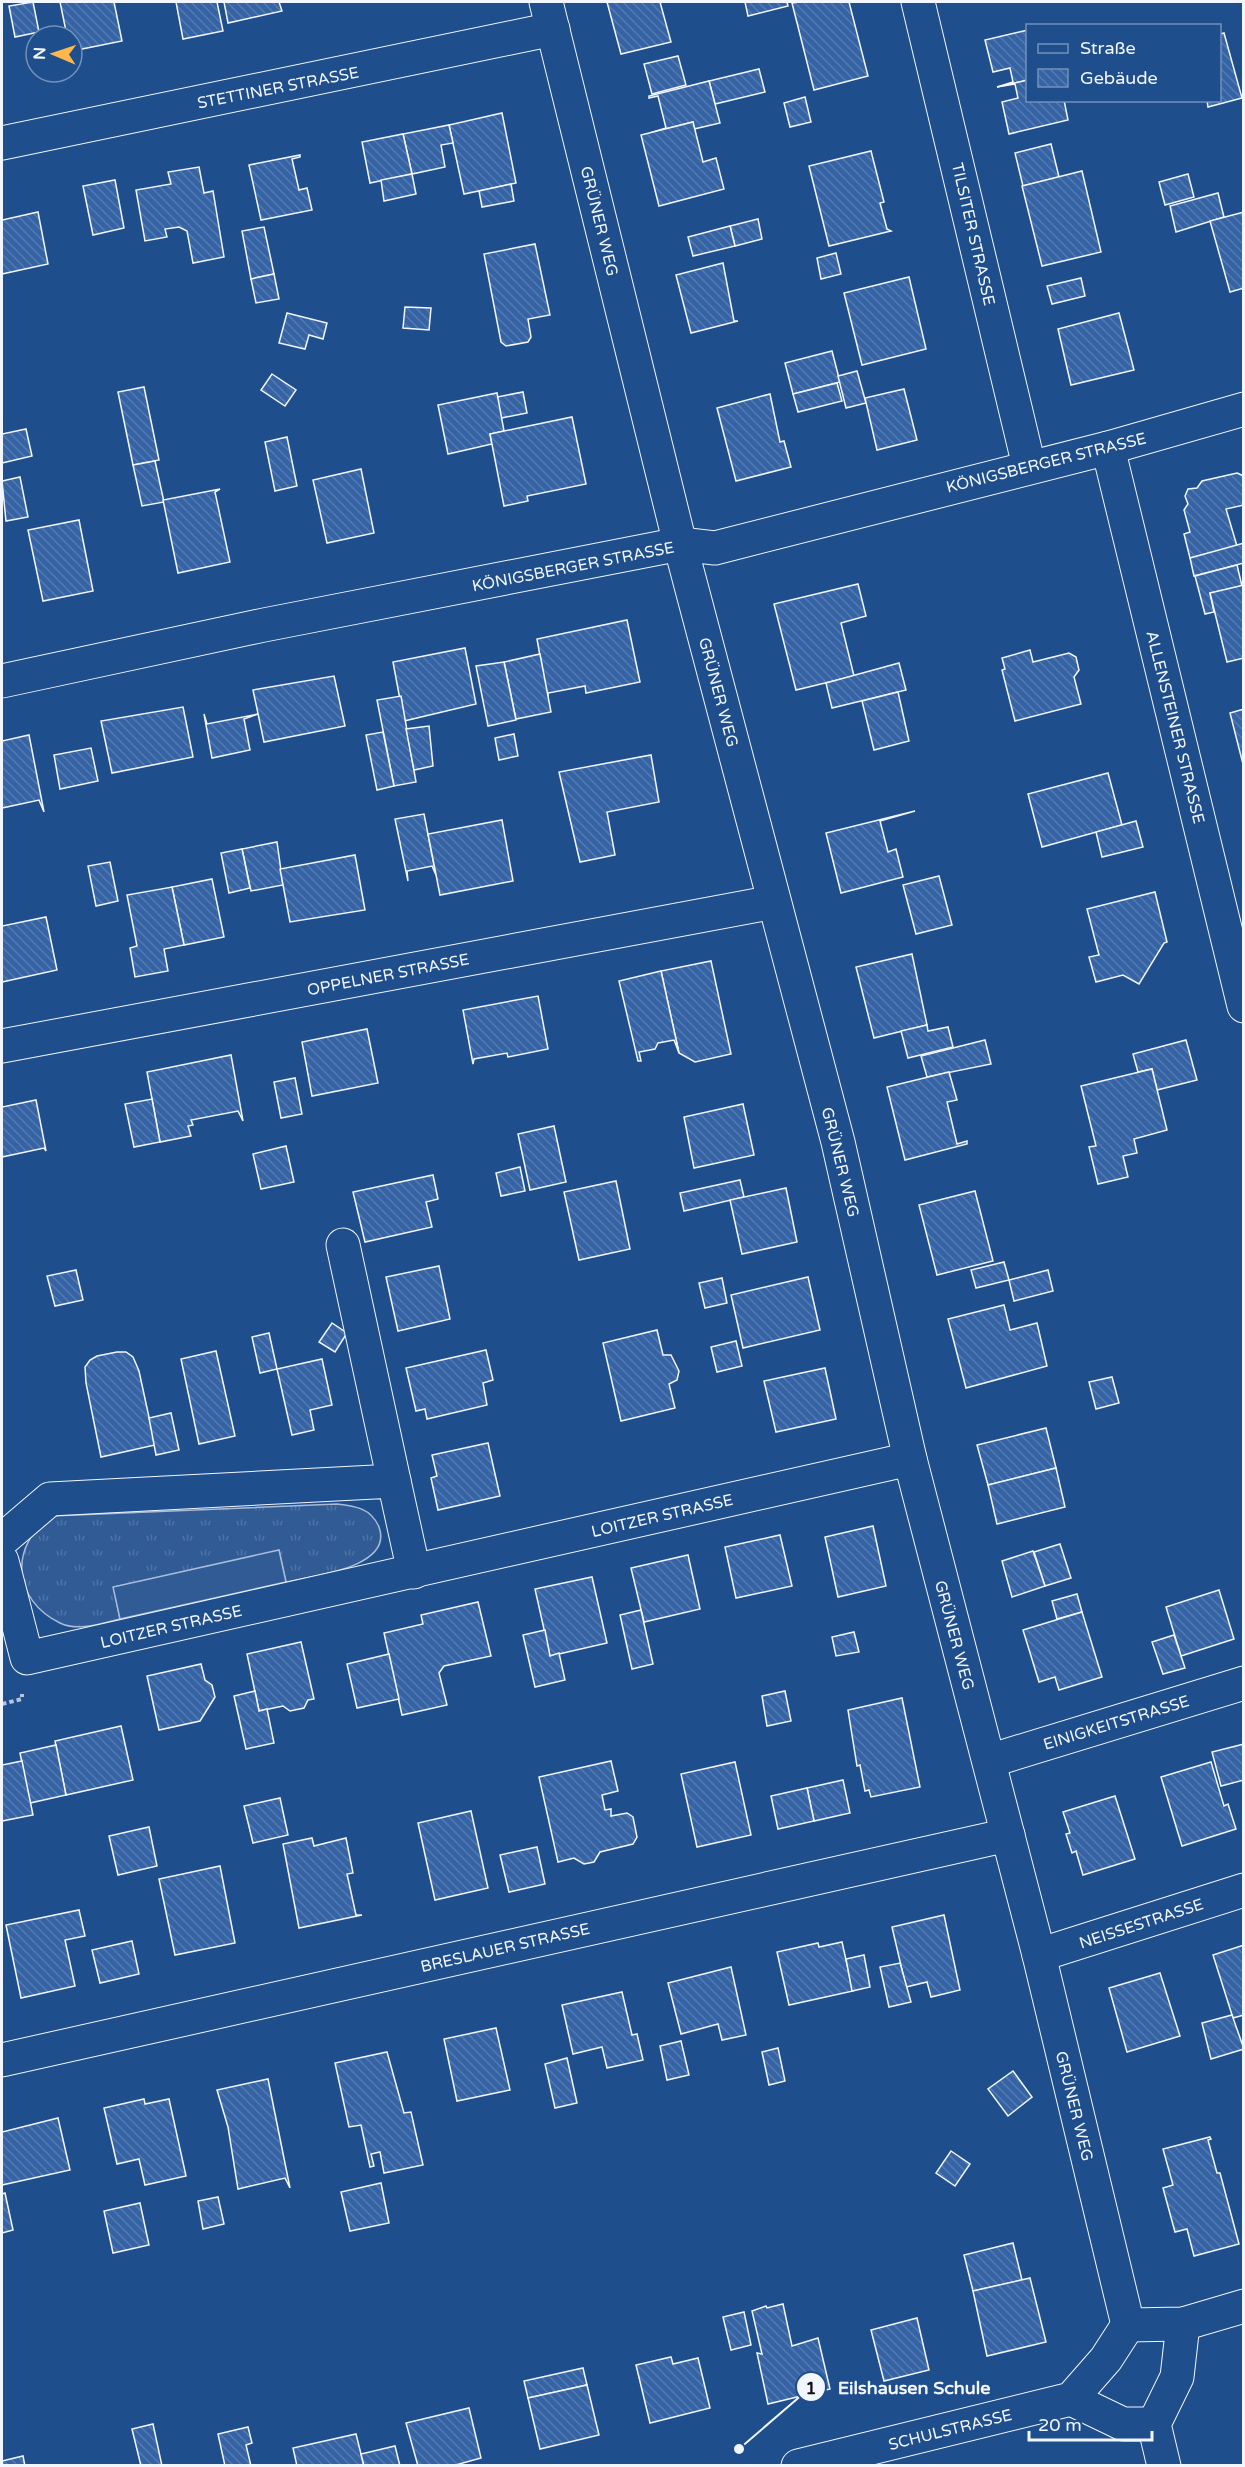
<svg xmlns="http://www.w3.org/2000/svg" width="1245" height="2467" font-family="'Varela Round',sans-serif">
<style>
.grass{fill:url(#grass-tufts);stroke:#a8bbd7;stroke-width:1.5}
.built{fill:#305b95;stroke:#a8bbd7;stroke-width:1.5}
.building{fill:url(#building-back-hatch);stroke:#f2f6ff;stroke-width:1.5}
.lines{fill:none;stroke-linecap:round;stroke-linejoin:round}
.minor-casing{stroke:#f2f6ff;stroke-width:35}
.path{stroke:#b3c4dc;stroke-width:4;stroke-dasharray:4.5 3;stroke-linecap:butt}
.minor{stroke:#1f4e8c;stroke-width:33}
.labels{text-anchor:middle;stroke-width:4.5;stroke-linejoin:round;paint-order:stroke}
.street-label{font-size:16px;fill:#f2f6ff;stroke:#1f4e8c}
.leader{fill:none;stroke:#f2f6ff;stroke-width:2}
.callout-dot{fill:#f2f6ff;stroke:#1f4e8c;stroke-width:2}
.mark-label{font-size:18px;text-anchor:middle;font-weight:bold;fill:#111}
.callout-label{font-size:18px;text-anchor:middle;font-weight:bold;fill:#f2f6ff;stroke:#1f4e8c;stroke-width:4.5;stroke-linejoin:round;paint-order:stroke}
</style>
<defs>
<pattern id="grass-tufts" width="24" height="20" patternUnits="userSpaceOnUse" patternTransform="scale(1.5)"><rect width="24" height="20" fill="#305b95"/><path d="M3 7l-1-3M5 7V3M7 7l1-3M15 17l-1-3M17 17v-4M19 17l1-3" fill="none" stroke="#4e73a5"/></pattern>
<pattern id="building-back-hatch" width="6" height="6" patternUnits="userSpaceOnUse" patternTransform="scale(1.5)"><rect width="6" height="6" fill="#3563a3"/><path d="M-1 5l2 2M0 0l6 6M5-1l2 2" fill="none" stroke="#537ab1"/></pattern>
</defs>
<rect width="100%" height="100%" fill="#1f4e8c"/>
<path class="grass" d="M337,1504C355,1506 371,1508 379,1527C394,1568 311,1576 286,1582L279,1551L114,1587L120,1619C102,1623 78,1632 60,1623C12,1600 9,1545 52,1516Z"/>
<polygon class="built" points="279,1550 286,1582 120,1619 113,1587"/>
<g class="building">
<polygon points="33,2 39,32 15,37 9,6"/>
<polygon points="60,2 114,2 122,41 72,51 72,36 67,36"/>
<polygon points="176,2 217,2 223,31 183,39"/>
<polygon points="224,2 279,2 282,11 228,23"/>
<polygon points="607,2 660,2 671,42 621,54"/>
<polygon points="745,2 787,2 788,6 748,16"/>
<polygon points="799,2 849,2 868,76 814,90 792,3"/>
<polygon points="1028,30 1028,80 997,87 1013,82 1010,68 993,72 985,40"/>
<polygon points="1224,33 1242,98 1208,107 1207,100 1220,100 1220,34"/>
<polygon points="678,56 686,85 652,94 644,64"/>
<polygon points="759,69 765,92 715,104 709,81"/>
<polygon points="1028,80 1028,100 1064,100 1068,120 1009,134 1002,102 1018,98 1015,84 997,87"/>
<polygon points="709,81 720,123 694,129 693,122 650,133 666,128 658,96 649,98 649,96"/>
<polygon points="805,97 811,122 790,127 784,103"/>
<polygon points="502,113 516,183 464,194 449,125"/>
<polygon points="693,122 703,162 716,158 724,189 659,206 641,135"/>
<polygon points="449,125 453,143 441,145 445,167 412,174 403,134"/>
<polygon points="403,134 412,174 370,183 362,142"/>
<polygon points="1051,144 1059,177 1023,186 1015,153"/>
<polygon points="871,151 884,202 880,203 887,229 891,231 829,246 809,166"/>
<polygon points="300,155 300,157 292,159 299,190 307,188 312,210 261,220 249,165"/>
<polygon points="199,167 204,193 213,191 224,257 193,263 187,231 179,227 165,229 167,237 145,241 136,190 171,184 168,172"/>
<polygon points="1082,171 1101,252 1042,266 1022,186"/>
<polygon points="412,174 416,194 384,201 381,180"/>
<polygon points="1188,174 1194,197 1165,205 1159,182"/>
<polygon points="115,180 124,228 93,235 83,186"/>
<polygon points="511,184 514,201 482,207 479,191"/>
<polygon points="1218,193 1224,217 1176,232 1170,206"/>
<polygon points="38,212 48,264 2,274 2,220"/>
<polygon points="1244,212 1244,288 1230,292 1210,221"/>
<polygon points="758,219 762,239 735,246 730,226"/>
<polygon points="730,226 735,246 693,256 688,237"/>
<polygon points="264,227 274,274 251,279 242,231"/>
<polygon points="535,244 550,315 528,319 531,337 528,342 506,346 501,342 484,254"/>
<polygon points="836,253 841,274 821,279 817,258"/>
<polygon points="723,263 734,321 738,321 691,333 676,275"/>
<polygon points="274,274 279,299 256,303 251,279"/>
<polygon points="909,277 926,349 862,365 844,293"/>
<polygon points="1081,278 1085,296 1052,304 1047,286"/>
<polygon points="405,307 431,308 429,330 403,328"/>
<polygon points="287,313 327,323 323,339 309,335 305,349 279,343"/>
<polygon points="1119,313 1134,370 1071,385 1058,329"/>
<polygon points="832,351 840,382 793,394 785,363"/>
<polygon points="857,371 866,403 846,408 838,376"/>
<polygon points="272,374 296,390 285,406 261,390"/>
<polygon points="837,383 842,401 798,412 793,394"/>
<polygon points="144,387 159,460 133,465 118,392"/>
<polygon points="904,389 917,440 877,450 865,398"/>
<polygon points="523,392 527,413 501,418 497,397"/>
<polygon points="497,393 504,431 490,434 492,444 448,454 438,405"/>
<polygon points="770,394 780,442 784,441 791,467 736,481 717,408"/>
<polygon points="572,417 586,484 527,496 528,501 504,506 490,434"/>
<polygon points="26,429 32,456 2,463 2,434"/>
<polygon points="287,437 297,486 275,491 265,442"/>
<polygon points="155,461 164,502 142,506 133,465"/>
<polygon points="361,469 374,533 327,543 313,480"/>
<polygon points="1237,473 1244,476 1244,505 1226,509 1237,546 1190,558 1184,534 1190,532 1184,510 1188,504 1185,496 1188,489 1197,488 1202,481"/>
<polygon points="20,477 28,517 6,521 2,481"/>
<polygon points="220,489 215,492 230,562 178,573 163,500"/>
<polygon points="79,520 93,591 43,601 28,530"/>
<polygon points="1244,543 1244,563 1194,576 1190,558"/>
<polygon points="1237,565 1242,586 1210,593 1214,612 1205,614 1195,576"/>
<polygon points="858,584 866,616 841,623 854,676 796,690 774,604"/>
<polygon points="1244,585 1244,658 1227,662 1210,593"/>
<polygon points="627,620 640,682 586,693 585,686 548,693 548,701 537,639"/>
<polygon points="465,648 476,704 404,721 393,662"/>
<polygon points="1030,650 1033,662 1069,653 1076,657 1079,670 1074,677 1081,704 1015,721 1002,670 1005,669 1002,658"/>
<polygon points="540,654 551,712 516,719 504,662"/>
<polygon points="504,662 516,720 488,726 476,666"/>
<polygon points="899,663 906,690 832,708 826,683"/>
<polygon points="334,676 345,726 264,742 253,690"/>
<polygon points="898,692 909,741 874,750 862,701"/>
<polygon points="401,696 416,782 394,786 377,700"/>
<polygon points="183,707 193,757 112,773 101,721"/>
<polygon points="1244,709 1244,768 1230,713"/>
<polygon points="204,714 207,724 258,714 244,719 250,750 212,758"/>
<polygon points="429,726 433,766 414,770 406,729"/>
<polygon points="383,732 394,786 377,790 366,735"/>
<polygon points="514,734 518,756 499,760 495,738"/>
<polygon points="29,735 44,812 39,800 2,808 2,741"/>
<polygon points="91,748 98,781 60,789 54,755"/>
<polygon points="651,755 659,802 607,812 615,855 580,862 559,772"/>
<polygon points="1108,773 1122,825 1042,847 1028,794"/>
<polygon points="915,811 880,821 888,852 896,849 903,877 841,893 826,833"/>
<polygon points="424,814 436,875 432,866 407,871 408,881 395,819"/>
<polygon points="502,820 513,881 440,895 428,834"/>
<polygon points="1136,821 1143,847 1102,857 1096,832"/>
<polygon points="277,842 283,885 251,891 242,849"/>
<polygon points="242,849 250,888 229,893 221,853"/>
<polygon points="355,855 365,910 290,922 280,869"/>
<polygon points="110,862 118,901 96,906 88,866"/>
<polygon points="939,876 952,925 916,934 903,885"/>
<polygon points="212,879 224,937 184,945 172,887"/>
<polygon points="172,887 184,945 164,949 168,971 135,977 130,948 137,946 127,895"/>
<polygon points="1155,892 1167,942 1164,943 1139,984 1123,975 1096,982 1089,957 1099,955 1087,909"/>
<polygon points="46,917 57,970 2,982 2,926"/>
<polygon points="912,954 927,1025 874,1038 856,967"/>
<polygon points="711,961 731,1054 695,1062 679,1053 661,971"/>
<polygon points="661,971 679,1053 674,1040 658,1043 655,1049 639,1052 641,1061 638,1061 619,981"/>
<polygon points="538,996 548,1049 508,1057 507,1053 474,1059 473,1064 463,1010"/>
<polygon points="927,1025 928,1031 948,1027 953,1047 908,1058 901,1031"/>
<polygon points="367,1029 378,1083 312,1096 302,1042"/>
<polygon points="985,1040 991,1064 927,1077 921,1056"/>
<polygon points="1186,1040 1197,1080 1157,1090 1152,1069 1138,1072 1133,1054"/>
<polygon points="231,1055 243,1121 238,1111 191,1120 193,1125 188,1126 191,1136 160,1142 147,1072"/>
<polygon points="1152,1069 1167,1130 1134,1139 1137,1153 1123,1156 1128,1177 1098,1184 1089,1147 1096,1146 1081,1086"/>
<polygon points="949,1072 957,1100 947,1102 957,1144 967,1141 967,1144 905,1160 887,1087"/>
<polygon points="295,1078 302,1114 281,1118 274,1082"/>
<polygon points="152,1099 160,1142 134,1147 125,1104"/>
<polygon points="36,1100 46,1151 44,1148 2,1157 2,1107"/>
<polygon points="743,1104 754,1155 694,1168 684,1117"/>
<polygon points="554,1126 566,1182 530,1190 518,1134"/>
<polygon points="286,1146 294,1182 261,1189 253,1154"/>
<polygon points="520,1167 525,1191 501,1196 496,1173"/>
<polygon points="433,1175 438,1199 426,1202 432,1227 365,1242 353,1192"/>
<polygon points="740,1180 744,1197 684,1211 680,1193"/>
<polygon points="616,1181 630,1249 579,1260 564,1192"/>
<polygon points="786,1188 797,1242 742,1254 730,1200"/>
<polygon points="975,1191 993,1261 937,1275 919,1205"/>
<polygon points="1004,1262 1009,1280 976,1288 971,1270"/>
<polygon points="439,1266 450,1319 398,1331 386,1277"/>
<polygon points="76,1270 83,1300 55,1306 47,1276"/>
<polygon points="1048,1270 1053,1291 1014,1301 1009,1280"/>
<polygon points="808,1277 820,1330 743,1348 731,1295"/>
<polygon points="722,1278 727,1303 705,1308 699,1283"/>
<polygon points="1004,1305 1010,1330 1037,1323 1047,1366 966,1388 948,1319"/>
<polygon points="332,1323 347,1333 335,1352 319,1342"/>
<polygon points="657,1330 663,1355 671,1355 679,1371 677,1380 669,1384 675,1408 621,1421 603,1343"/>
<polygon points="269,1333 277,1369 260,1373 252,1337"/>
<polygon points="736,1341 742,1366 717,1372 711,1347"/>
<polygon points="486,1350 493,1380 483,1383 487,1405 427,1419 425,1409 416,1411 406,1368"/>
<polygon points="216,1351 235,1436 199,1444 181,1359"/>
<polygon points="117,1352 126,1352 133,1357 139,1371 155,1445 101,1457 86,1383 85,1367 90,1360 97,1356"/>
<polygon points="322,1359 332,1405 310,1410 314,1430 292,1435 277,1369"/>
<polygon points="825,1368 836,1419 776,1432 764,1381"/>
<polygon points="1112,1377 1119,1403 1096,1409 1089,1382"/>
<polygon points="171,1413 179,1450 156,1455 149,1418"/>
<polygon points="1046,1428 1056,1468 988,1485 977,1445"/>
<polygon points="488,1443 500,1496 438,1510 431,1478 437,1476 432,1455"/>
<polygon points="1056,1468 1065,1507 997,1524 988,1485"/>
<polygon points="873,1526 886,1586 838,1597 825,1537"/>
<polygon points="780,1535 792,1586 736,1598 725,1547"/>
<polygon points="1060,1544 1071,1578 1045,1586 1034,1552"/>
<polygon points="1033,1551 1045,1586 1012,1597 1002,1561"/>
<polygon points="688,1555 700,1609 644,1622 631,1568"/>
<polygon points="592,1577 607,1643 550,1656 535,1589"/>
<polygon points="1219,1590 1234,1639 1181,1656 1166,1607"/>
<polygon points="1077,1594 1082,1612 1057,1619 1052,1601"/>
<polygon points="478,1602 491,1656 444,1666 439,1673 447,1705 402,1715 384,1633 423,1624 421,1615"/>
<polygon points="641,1610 653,1664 632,1669 620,1615"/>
<polygon points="1082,1612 1102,1677 1059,1690 1055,1677 1039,1682 1023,1630"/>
<polygon points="545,1630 550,1656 559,1653 565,1680 535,1687 523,1635"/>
<polygon points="854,1632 859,1652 836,1656 832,1637"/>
<polygon points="1174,1635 1185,1668 1163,1674 1152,1642"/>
<polygon points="301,1642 314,1699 308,1700 304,1708 290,1711 283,1706 259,1711 247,1654"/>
<polygon points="389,1654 399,1699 357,1708 347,1664"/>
<polygon points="201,1664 205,1680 212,1685 215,1697 200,1721 159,1730 147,1676"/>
<polygon points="255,1691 259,1711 267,1709 274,1743 246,1749 234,1696"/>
<polygon points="785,1691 791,1721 767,1726 762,1696"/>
<polygon points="902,1698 920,1787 871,1797 869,1790 865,1791 860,1765 857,1766 848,1710"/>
<polygon points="121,1726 133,1780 66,1795 55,1741"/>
<polygon points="1244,1744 1244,1780 1221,1786 1212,1752"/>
<polygon points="56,1745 66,1795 30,1803 20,1753"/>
<polygon points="22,1761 33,1815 2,1821 2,1765"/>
<polygon points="611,1761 618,1791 602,1795 605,1810 611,1809 611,1816 627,1813 633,1817 637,1837 633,1844 600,1852 594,1862 584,1864 574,1858 558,1862 539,1777"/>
<polygon points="735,1762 751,1835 697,1847 681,1774"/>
<polygon points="1211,1762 1224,1806 1228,1804 1236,1829 1182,1846 1161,1777"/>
<polygon points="843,1780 850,1813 814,1821 807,1788"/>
<polygon points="807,1788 814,1821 778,1829 771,1796"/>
<polygon points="1115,1796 1135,1859 1083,1875 1076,1851 1072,1853 1066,1834 1070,1833 1063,1812"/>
<polygon points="280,1798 288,1835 253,1843 244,1806"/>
<polygon points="471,1811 488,1888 435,1900 418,1823"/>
<polygon points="149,1827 157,1866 118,1875 109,1836"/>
<polygon points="312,1838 314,1846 346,1838 353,1873 347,1874 356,1915 362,1915 299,1928 283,1844"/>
<polygon points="537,1847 545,1884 509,1892 500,1855"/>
<polygon points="220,1866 235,1943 175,1955 159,1879"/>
<polygon points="79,1910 85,1936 65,1940 75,1986 21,1998 6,1925"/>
<polygon points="944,1915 960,1990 931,1997 927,1982 906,1987 892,1927"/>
<polygon points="132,1941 139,1974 100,1983 92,1950"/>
<polygon points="842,1942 853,1991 789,2005 777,1952 818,1943 819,1947"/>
<polygon points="1244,1945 1244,2015 1233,2018 1213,1955"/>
<polygon points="864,1955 870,1987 852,1991 846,1959"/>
<polygon points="900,1963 911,2002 889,2007 880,1967"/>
<polygon points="731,1967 746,2035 722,2040 718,2024 681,2034 668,1983"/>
<polygon points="1160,1973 1180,2036 1127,2052 1109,1988"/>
<polygon points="622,1992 632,2035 637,2034 643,2060 607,2068 602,2047 573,2054 562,2005"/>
<polygon points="1232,2015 1244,2049 1211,2059 1202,2023"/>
<polygon points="496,2028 510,2090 457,2101 444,2039"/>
<polygon points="681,2041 689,2075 667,2080 660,2046"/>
<polygon points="778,2048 785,2081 769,2085 762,2052"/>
<polygon points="387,2052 404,2113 411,2112 423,2165 384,2173 380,2152 371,2154 374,2166 370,2167 361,2125 349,2127 335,2063"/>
<polygon points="567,2058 577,2103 555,2108 545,2064"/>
<polygon points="1013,2071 1032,2097 1008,2116 988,2089"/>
<polygon points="268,2079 290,2188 285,2178 238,2189 228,2127 217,2090"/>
<polygon points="144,2099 145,2104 169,2099 186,2176 145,2185 139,2159 117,2164 104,2108"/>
<polygon points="58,2118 70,2170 2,2185 2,2132"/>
<polygon points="1210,2137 1211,2139 1208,2140 1217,2173 1220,2173 1239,2244 1194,2256 1187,2229 1175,2232 1163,2188 1173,2185 1163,2149"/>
<polygon points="951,2151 970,2164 955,2186 936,2173"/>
<polygon points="381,2183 389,2223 350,2231 341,2192"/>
<polygon points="5,2193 13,2230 2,2233 2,2194"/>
<polygon points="218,2197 224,2224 203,2229 198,2201"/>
<polygon points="140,2203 149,2245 113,2253 104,2211"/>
<polygon points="1013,2243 1022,2280 973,2291 964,2255"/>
<polygon points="1030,2278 1046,2342 987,2356 973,2291"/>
<polygon points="783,2304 792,2346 818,2338 830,2389 768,2404 757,2353 762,2354 752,2311 766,2306 767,2308"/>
<polygon points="744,2312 751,2345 731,2350 723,2317"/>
<polygon points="917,2318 929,2370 884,2381 871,2330"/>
<polygon points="671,2357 673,2364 698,2358 710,2408 650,2423 636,2365"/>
<polygon points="583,2368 587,2385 528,2398 524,2381"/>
<polygon points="587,2385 599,2435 540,2449 528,2398"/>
<polygon points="469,2408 481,2458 452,2466 418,2466 406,2423"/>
<polygon points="153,2424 162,2466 141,2466 132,2429"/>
<polygon points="248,2427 252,2443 246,2445 251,2466 225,2466 218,2434"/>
<polygon points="356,2434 364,2466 297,2466 293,2448"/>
<polygon points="395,2446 400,2466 364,2466 361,2454"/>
<polygon points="23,2456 25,2466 3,2466 2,2461"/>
</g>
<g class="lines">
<g class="minor-casing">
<g id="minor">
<polyline points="546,2 680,544 838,1142 910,1459 1039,1955 1128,2325"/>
<polyline points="918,2 1029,466"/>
<polyline points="2,143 553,29"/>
<polyline points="1108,448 1244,1006"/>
<polyline points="2,681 264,625 680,544 715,548 1108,448 1244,409"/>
<polyline points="2,1046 774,902"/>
<polyline points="343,1245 394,1481"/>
<polyline points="2,1540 50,1499 394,1481 414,1572"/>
<polyline points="2,1561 27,1658 910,1459"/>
<polyline points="989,1761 1244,1683"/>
<polyline points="1039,1955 1244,1890"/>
<polyline points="2,2060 1008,1835"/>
<polyline points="1128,2325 1183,2324 1244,2306"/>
<polyline points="1071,2399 1123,2424 1154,2424"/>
<polyline points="798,2466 1071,2399 1106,2359 1128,2325"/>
<polyline points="1164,2466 1154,2424 1177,2377 1183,2324"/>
</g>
</g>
<polyline class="path" points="2,1704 22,1699 22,1694"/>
<use href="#minor" class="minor"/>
</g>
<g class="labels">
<g class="street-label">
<text transform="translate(278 87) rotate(-11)" y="6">STETTINER STRASSE</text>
<text transform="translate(600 221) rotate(76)" y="6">GRÜNER WEG</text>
<text transform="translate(974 234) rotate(77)" y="6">TILSITER STRASSE</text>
<text transform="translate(1046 462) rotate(-14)" y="6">KÖNIGSBERGER STRASSE</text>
<text transform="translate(573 566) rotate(-11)" y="6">KÖNIGSBERGER STRASSE</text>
<text transform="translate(719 692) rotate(75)" y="6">GRÜNER WEG</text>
<text transform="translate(1176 727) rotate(76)" y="6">ALLENSTEINER STRASSE</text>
<text transform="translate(388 974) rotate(-11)" y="6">OPPELNER STRASSE</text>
<text transform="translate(841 1162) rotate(76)" y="6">GRÜNER WEG</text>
<text transform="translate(662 1515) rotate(-13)" y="6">LOITZER STRASSE</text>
<text transform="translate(171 1626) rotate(-13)" y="6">LOITZER STRASSE</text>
<text transform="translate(955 1635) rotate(75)" y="6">GRÜNER WEG</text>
<text transform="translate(1116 1722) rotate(-17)" y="6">EINIGKEITSTRASSE</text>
<text transform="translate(1141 1923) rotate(-18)" y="6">NEISSESTRASSE</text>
<text transform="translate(505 1947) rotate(-13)" y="6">BRESLAUER STRASSE</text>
<text transform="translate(1075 2106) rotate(76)" y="6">GRÜNER WEG</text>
<text transform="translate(950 2429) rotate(-14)" y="6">SCHULSTRASSE</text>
</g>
</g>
<path class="leader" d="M739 2449L811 2387"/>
<g class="callout-dot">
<circle cx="739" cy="2449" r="6"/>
<circle cx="811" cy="2387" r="15"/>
</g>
<g class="mark-label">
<text x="811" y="2394">1</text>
</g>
<g class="callout-label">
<text x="914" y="2394">Eilshausen Schule</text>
</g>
<rect width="1245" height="2467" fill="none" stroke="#f2f6ff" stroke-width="6"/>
<rect x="1026" y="24" width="195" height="78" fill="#1f4e8c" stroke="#7391ba" stroke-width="1.5"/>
<rect x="1038" y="44" width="30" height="9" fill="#1f4e8c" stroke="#7391ba" stroke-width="1.5"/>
<text x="1080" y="54" font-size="18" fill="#f2f6ff">Straße</text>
<rect x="1038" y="69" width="30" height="18" fill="url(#building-back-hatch)" stroke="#7391ba" stroke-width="1.5"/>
<text x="1080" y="84" font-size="18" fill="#f2f6ff">Gebäude</text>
<g transform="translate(54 54) rotate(272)"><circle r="28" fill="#1f4e8c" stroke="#7391ba" stroke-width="1.5"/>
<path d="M0-4.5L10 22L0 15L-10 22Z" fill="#ffb74d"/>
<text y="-9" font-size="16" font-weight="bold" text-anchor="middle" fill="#f2f6ff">N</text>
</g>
<path d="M1029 2431v9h123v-9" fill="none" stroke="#f2f6ff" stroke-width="3"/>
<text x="1038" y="2431" font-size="18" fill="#f2f6ff" stroke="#1f4e8c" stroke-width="4.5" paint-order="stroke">20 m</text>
</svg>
